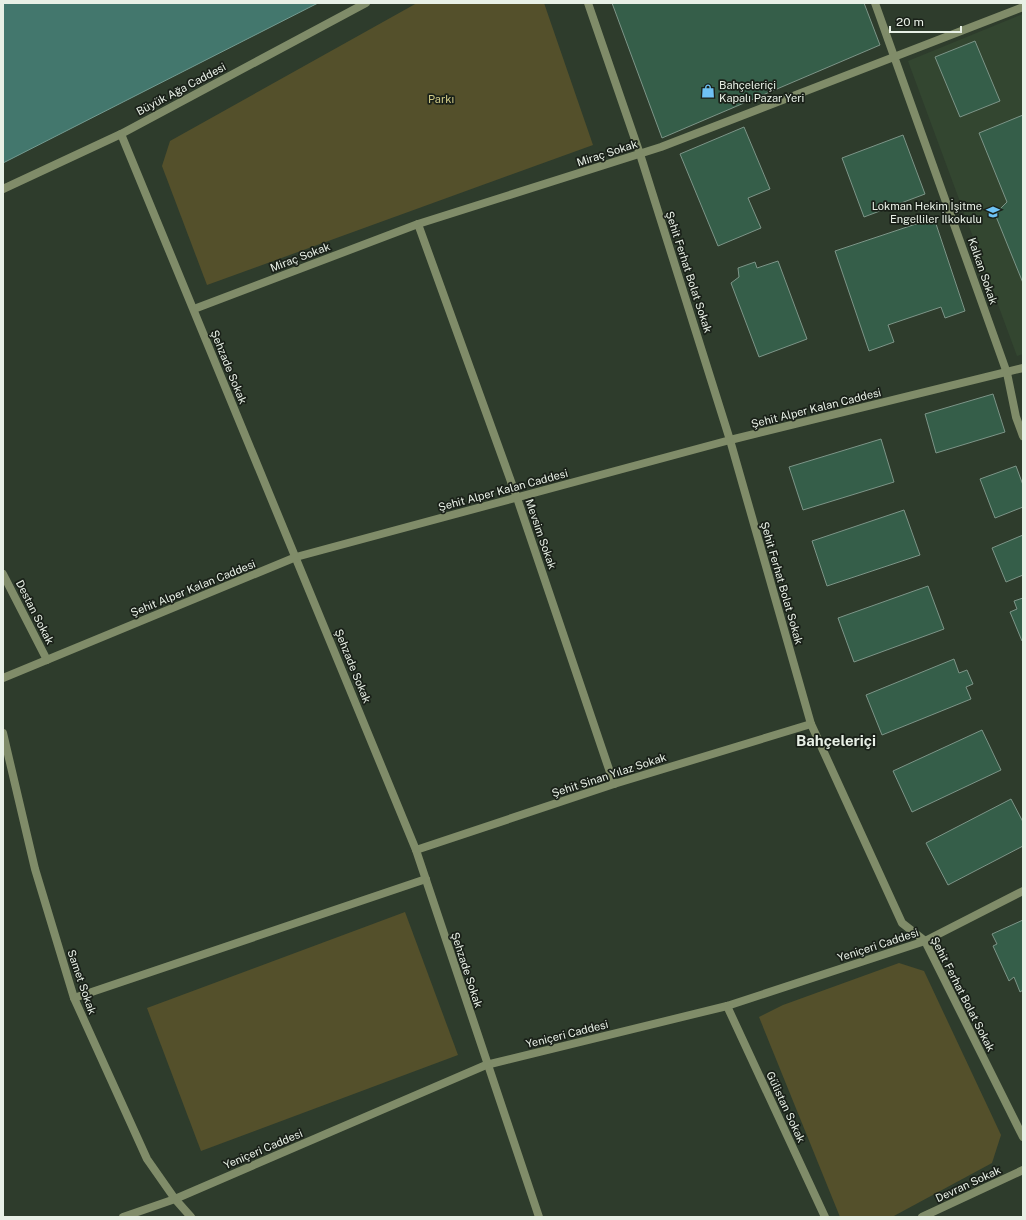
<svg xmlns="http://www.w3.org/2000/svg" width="1026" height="1220" font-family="'Public Sans',sans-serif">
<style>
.built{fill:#334630}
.green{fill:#54502b}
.water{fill:#43776d;stroke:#749b91}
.building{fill:#355e49;stroke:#7d9588}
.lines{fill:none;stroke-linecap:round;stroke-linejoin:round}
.minor{stroke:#808c69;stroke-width:8}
.tertiary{stroke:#808c69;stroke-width:8}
.labels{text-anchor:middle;stroke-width:3.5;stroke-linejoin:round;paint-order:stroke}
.poi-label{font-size:11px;fill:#e8f0e6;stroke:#1a2119;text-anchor:start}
.street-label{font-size:11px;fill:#e8f0e6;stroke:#1a2119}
.park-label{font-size:11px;fill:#d1ca87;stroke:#1a2119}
.district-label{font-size:15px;font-weight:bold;fill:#e8f0e6;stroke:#1a2119}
</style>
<rect width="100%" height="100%" fill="#2e3c2c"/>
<polygon class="built" points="1023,14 1023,354 1017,356 908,61"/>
<g class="green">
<polygon points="417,3 544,3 593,145 207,285 162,166 170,141"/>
<polygon points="405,912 458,1055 201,1151 147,1008"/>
<polygon points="899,963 924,971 1001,1135 992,1163 892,1217 840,1217 759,1017 783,1005"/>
</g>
<polygon class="water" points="3,3 318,3 3,163"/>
<g class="building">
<polygon points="612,3 864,3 880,45 662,138"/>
<polygon points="975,41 1000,101 960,117 935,57"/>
<polygon points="1023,115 1023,283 995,214 1007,202 979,133"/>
<polygon points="744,127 770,189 748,198 761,228 718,246 680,154"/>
<polygon points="903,135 925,194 864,217 842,158"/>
<polygon points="934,218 965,311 945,318 941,307 888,325 894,342 869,351 835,251"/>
<polygon points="778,261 807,339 759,357 731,283 739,277 738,268 755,262 757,268"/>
<polygon points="993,394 1005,432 936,453 925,414"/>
<polygon points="881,439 894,482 803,510 789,467"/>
<polygon points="1016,466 1023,485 1023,507 995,518 980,479"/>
<polygon points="904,510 920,555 827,586 812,541"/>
<polygon points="1023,535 1023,575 1006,582 992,548"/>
<polygon points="928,586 944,629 854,662 838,618"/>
<polygon points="1023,598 1023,641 1022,641 1010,612 1017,609 1014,601"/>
<polygon points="954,659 959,673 967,670 973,684 966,687 971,699 882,735 866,695"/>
<polygon points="982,730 1001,770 912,812 893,771"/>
<polygon points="1011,799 1023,822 1023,846 948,885 926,843"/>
<polygon points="1023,920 1023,990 1020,992 1014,977 1009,981 993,946 997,944 992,934"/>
</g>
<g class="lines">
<g class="minor">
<polyline points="588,3 640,154 730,440 811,724 902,923 925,941 1023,1137"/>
<polyline points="875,3 1007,373 1016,417 1023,436"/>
<polyline points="121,134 416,850 539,1217"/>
<polyline points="418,224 517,498 614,784"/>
<polyline points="194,309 418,224 661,147 1023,7"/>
<polyline points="3,574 47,660"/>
<polyline points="3,733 35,869 74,998 147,1159 175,1199 191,1217"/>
<polyline points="416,850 614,784 811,724"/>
<polyline points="74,998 426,879"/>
<polyline points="727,1006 825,1217"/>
<polyline points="922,1217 1023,1170"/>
</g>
<g class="tertiary">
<polyline points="3,189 121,134 366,3"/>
<polyline points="3,678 296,557 730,440 1023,368"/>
<polyline points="123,1217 175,1199 486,1065 727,1006 925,941 1023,891"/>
</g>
</g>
<defs>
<g id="shop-bare" transform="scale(1.08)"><path d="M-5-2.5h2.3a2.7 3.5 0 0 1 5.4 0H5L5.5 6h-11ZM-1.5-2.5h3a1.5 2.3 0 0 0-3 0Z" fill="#6fc2f4" stroke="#1a2119" stroke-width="2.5" paint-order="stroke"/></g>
<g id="school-bare" transform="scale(1.08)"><path d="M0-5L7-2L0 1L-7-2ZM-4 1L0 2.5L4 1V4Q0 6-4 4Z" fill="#6fc2f4" stroke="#1a2119" stroke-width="2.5" paint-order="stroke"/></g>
</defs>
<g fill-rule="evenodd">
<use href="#shop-bare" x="708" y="91"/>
<use href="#school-bare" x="993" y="212"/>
</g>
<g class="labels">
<g class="poi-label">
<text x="719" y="89">Bahçeleriçi<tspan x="719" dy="13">Kapalı Pazar Yeri</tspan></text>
<text x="982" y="210" text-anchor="end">Lokman Hekim İşitme<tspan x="982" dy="13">Engelliler İlkokulu</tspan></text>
</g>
<g class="street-label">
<text transform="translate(181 89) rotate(-28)" y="4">Büyük Ağa Caddesi</text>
<text transform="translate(607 153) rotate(-18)" y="4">Miraç Sokak</text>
<text transform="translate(300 257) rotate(-21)" y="4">Miraç Sokak</text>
<text transform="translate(983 271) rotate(71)" y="4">Kalkan Sokak</text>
<text transform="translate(689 272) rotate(72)" y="4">Şehit Ferhat Bolat Sokak</text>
<text transform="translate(229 367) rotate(68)" y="4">Şehzade Sokak</text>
<text transform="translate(816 408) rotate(-14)" y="4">Şehit Alper Kalan Caddesi</text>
<text transform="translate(503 490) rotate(-15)" y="4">Şehit Alper Kalan Caddesi</text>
<text transform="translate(541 534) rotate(71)" y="4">Mevsim Sokak</text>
<text transform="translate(782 583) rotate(74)" y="4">Şehit Ferhat Bolat Sokak</text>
<text transform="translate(193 588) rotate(-22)" y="4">Şehit Alper Kalan Caddesi</text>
<text transform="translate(35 612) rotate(63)" y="4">Destan Sokak</text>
<text transform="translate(353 666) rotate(68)" y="4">Şehzade Sokak</text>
<text transform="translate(609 775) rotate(-18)" y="4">Şehit Sinan Yılaz Sokak</text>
<text transform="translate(878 945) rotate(-18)" y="4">Yeniçeri Caddesi</text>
<text transform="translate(467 970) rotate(72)" y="4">Şehzade Sokak</text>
<text transform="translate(82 982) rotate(71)" y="4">Samet Sokak</text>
<text transform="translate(963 994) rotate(63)" y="4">Şehit Ferhat Bolat Sokak</text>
<text transform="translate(567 1034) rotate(-14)" y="4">Yeniçeri Caddesi</text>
<text transform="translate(786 1107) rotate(65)" y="4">Gülistan Sokak</text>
<text transform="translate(263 1149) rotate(-23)" y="4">Yeniçeri Caddesi</text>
<text transform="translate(968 1184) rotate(-25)" y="4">Devran Sokak</text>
</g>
<g class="park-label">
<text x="441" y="103">Parkı</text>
</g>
<g class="district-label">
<text x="836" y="746">Bahçeleriçi</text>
</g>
</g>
<rect width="1026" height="1220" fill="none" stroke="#e8f0e6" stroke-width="8"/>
<path d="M890 26v6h71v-6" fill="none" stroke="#e8f0e6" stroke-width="2"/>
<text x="896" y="26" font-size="12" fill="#e8f0e6" stroke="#1a2119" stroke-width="3" paint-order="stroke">20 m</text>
</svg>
